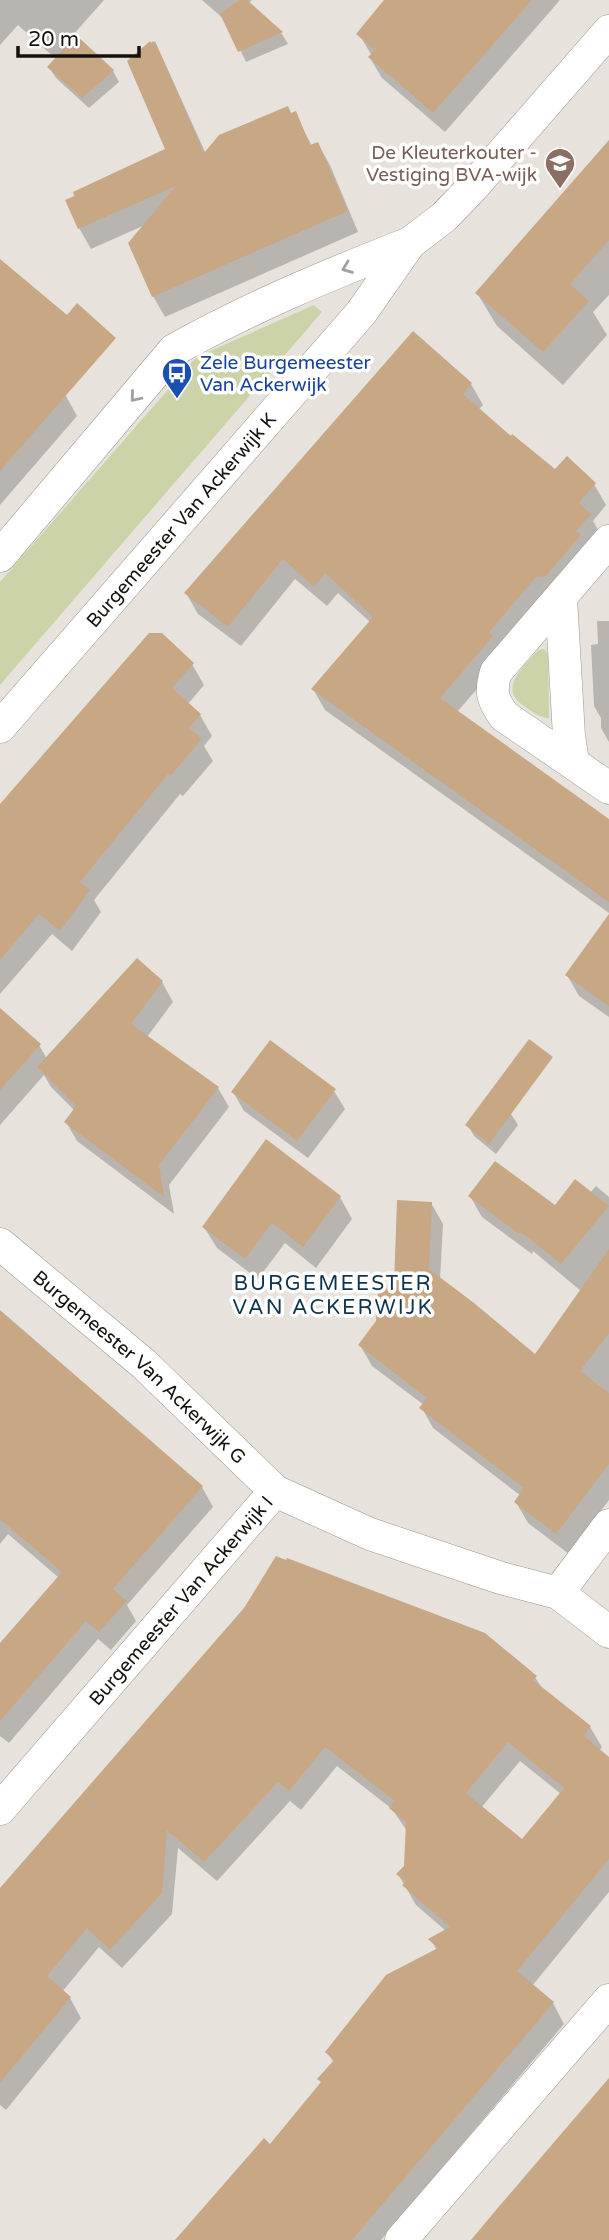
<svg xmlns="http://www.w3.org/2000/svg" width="609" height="2240" font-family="'Varela Round',sans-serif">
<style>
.green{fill:#ccd3a9}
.shadow{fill:#0003;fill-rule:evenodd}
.building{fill:#c8a785;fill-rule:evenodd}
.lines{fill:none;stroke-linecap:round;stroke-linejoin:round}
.minor-casing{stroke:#9a9790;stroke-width:33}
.minor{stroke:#fff;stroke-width:32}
.oneway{stroke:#a1a09f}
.labels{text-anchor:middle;stroke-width:7;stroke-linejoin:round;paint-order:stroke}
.education-label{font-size:19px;fill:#785e54;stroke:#fff;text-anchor:end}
.transit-label{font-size:19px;fill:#164399;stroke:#fff;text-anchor:start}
.street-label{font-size:19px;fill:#13120f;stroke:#fff}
.neighbourhood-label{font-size:21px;letter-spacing:2px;fill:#0d344c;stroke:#fff}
</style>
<rect width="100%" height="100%" fill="#e7e3dc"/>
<g class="green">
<polygon points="314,305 322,312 0,685 0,582 193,361 199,356"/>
<path d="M544,649L548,654L549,718C539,718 532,711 524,706C497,688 524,667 538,650Z"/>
</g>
<g class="shadow">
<polygon points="0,0 104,0 73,35 113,71 119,82 89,108 56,78 49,67 56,59 18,25 0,45"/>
<polygon points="202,0 252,0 248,4 282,34 288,44 246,62 226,21"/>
<polygon points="386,0 560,0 445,132 382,78 370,58 372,56 359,34"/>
<polygon points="153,41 164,61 206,154 295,114 312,146 318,144 330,165 358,232 165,317 153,296 145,225 91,249 79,228 167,149 129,62"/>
<polygon points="609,143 609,295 593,312 607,335 563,385 497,326 477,293"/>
<polygon points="413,333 471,384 483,405 478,410 555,472 594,484 606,505 593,521 601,535 504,658 457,712 609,821 609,913 325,710 313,689 370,622 338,593 327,606 295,579 241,646 198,614 186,593"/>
<polygon points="0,341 66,396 77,416 0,505"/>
<polygon points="597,621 609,621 609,742 601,728 601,718 594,706 591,645 598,644"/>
<polygon points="192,664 204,685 188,704 200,715 212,736 204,746 213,761 183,796 180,794 94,900 101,912 72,951 52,934 0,994 0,807"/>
<polygon points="609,917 609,1017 579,996 567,975"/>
<polygon points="137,960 162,982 173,1002 147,1037 218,1088 229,1107 169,1185 174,1214 77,1141 66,1122 75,1111 51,1087 44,1075 0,1125 0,1010 39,1045 47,1059"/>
<polygon points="334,1091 345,1109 308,1158 244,1111 233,1092"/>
<polygon points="511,1114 518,1125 496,1154 474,1136 468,1125"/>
<polygon points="596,1186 609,1197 609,1500 569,1554 528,1523 516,1502 521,1496 433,1428 422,1408 424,1405 372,1366 360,1345 378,1322 431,1203 443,1224 440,1280 536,1356 581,1291 533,1251 532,1254 482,1217 470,1196 555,1208 590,1193"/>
<polygon points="340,1197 352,1219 316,1268 285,1243 258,1279 217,1248 204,1227"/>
<polygon points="0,1313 202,1487 213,1507 127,1605 136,1621 111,1650 98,1639 9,1743 0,1736 0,1646 59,1578 8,1534 0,1544"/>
<path d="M245,1609L535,1677L543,1690L590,1727L602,1747L599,1751L609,1759V1892L532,1986L553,2003L564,2024L381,2240H194L322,2084L319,2079L334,2063L327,2052L437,1950L430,1939L446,1931L416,1905L398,1874L406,1867L407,1831L392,1809L337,1766L301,1810L290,1801L217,1881L178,1848L172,1914L122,1968L99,1947L62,1992L70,1998L81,2018L6,2110L0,2105V1891ZM520,1761L561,1794L522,1841L481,1808Z"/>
</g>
<g class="building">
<polygon points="239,0 247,0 283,32 238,52 220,14"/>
<polygon points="384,0 532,0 433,113 368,57 375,50 356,34"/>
<polygon points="76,35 114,70 82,98 47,67"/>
<polygon points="150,41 151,44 155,41 204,153 219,135 288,106 291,113 296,111 310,145 318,142 348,211 152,297 128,243 176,186 78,229 65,200 74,196 73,192 165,149 127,61"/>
<polygon points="609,140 609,240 570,284 589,301 543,352 475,293"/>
<polygon points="0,259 67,315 77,303 116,338 0,471"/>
<polygon points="413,331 472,383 463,394 511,436 512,434 555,469 567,456 596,483 579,503 591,514 576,531 581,535 545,577 536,577 489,632 493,636 440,698 609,819 609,902 311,689 373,617 325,573 314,587 283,559 228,627 184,593"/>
<polygon points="149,633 162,633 194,663 172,688 201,714 189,728 202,739 170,776 168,774 80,882 90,890 60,931 39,914 0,960 0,804"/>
<polygon points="609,914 609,1006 565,975"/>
<polygon points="137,958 163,981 131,1024 219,1087 159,1165 164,1197 64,1122 76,1106 37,1067"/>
<polygon points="0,1008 41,1044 0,1090"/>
<polygon points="529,1039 553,1057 489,1144 465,1125"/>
<polygon points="270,1040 336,1089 297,1141 231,1092"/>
<polygon points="266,1139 341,1196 303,1247 272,1223 245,1259 202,1227"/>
<polygon points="495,1161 555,1205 575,1179 609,1206 561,1264 521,1232 519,1234 468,1196"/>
<polygon points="397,1200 432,1202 429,1269 474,1303 535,1354 609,1249 609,1333 580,1371 609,1393 609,1464 556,1534 514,1502 524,1488 419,1408 427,1398 358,1345 376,1321 378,1284 394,1285"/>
<polygon points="0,1310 203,1486 113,1589 127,1601 99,1632 86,1621 0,1721 0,1643 62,1572 0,1519"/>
<path d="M276,1556L286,1560L287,1558L485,1633L537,1676L533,1680L591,1726L584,1736L609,1757V1859L517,1971L554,2002L352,2240H175L264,2138L270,2144L321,2082L317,2079L334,2060L325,2052L386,1975L438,1948L428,1939L450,1927L402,1885L406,1882L396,1874L404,1866L406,1822L389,1808L395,1801L325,1747L289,1791L278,1782L204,1862L167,1830L162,1893L110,1950L87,1928L47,1976L71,1997L0,2083V1888L244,1608ZM508,1742L564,1788L522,1839L466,1793Z"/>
<polygon points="609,2078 609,2240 471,2240 496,2210"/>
</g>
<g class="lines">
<g class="minor-casing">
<g id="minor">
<path d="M609,541L496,672C490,692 492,699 504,716L609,788"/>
<path d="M0,556L174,350C251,307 328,275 410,243"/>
<polyline points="561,598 569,736 573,762"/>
<path id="s1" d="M0,727L361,313L410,243L444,217L472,188L609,31"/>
<path id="s2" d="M0,1244L144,1364L275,1491"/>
<polyline points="558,1593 609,1525"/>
<path id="s3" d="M0,1809L275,1491L370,1534L501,1578L558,1593L609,1632"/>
<polyline points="401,2240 609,2000"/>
</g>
</g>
<use href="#minor" class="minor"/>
</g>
<defs><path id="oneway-chevron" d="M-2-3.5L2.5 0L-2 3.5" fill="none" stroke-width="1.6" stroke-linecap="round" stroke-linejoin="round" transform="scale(1.75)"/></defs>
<g class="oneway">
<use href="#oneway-chevron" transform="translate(347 268) rotate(159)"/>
<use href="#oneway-chevron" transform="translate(135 397) rotate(130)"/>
</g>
<defs>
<g id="school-pin" transform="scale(1.575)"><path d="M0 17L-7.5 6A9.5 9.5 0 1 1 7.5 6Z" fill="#8d6e63" stroke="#fff"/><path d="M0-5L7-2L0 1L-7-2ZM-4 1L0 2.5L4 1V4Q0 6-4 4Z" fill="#fff"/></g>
<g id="bus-pin" transform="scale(1.575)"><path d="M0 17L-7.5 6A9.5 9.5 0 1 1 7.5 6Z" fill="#1a4fb4" stroke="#fff"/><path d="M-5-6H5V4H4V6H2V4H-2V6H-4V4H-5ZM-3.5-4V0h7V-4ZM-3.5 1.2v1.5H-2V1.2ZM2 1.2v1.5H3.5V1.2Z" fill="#fff"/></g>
</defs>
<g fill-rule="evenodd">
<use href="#school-pin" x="560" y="163"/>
<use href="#bus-pin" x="177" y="373"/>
</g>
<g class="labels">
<g class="education-label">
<text x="537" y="159">De Kleuterkouter -<tspan x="537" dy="22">Vestiging BVA-wijk</tspan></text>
</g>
<g class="transit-label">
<text x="200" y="369">Zele Burgemeester<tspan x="200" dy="22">Van Ackerwijk</tspan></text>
</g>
<g class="street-label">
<text dy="7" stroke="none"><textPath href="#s1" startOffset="275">Burgemeester Van Ackerwijk K</textPath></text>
<text dy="7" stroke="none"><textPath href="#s2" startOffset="186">Burgemeester Van Ackerwijk G</textPath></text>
<text dy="7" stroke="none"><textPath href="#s3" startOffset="276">Burgemeester Van Ackerwijk I</textPath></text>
</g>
<g class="neighbourhood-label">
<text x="333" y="1290">BURGEMEESTER<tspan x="333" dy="24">VAN ACKERWIJK</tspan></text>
</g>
</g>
<path d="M18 46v10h121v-10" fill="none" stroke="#13120f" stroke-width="3.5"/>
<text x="28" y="46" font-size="21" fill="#13120f" stroke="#ffffff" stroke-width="5" paint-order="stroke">20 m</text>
</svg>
